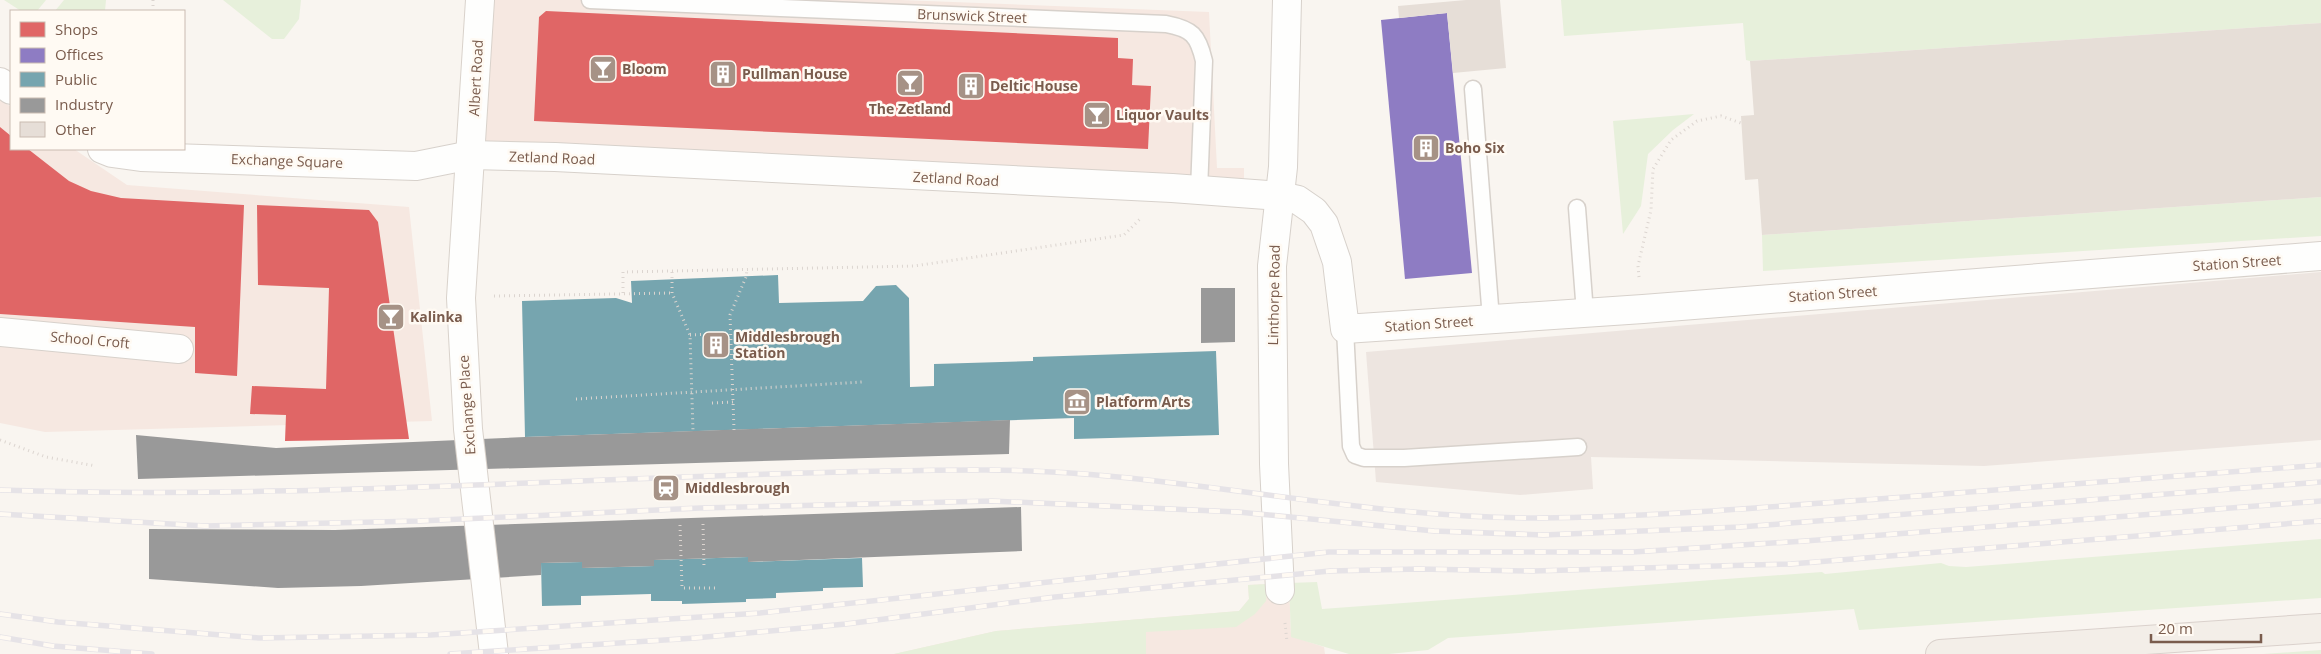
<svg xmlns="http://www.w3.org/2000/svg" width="2321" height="654" font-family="'Open Sans',sans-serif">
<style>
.commercial{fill:#f6e8e1}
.industrial{fill:#ede5e0}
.green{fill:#e7f0db}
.shops{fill:#e06666}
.offices{fill:#8e7cc3}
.public{fill:#76a5af}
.industry{fill:#999}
.building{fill:#e6ded7}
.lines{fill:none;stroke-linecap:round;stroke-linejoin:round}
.lane-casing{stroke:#d7d1cb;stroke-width:19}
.street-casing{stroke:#d7d1cb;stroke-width:30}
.secondary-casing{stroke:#d9d2cb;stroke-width:30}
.primary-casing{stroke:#dad1cc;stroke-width:30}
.path{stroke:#dcd5d0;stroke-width:3;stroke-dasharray:1 4;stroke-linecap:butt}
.lane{stroke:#fefefd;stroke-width:16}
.street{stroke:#fefefd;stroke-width:28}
.secondary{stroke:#fefefd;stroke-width:28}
.primary{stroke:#f3eee8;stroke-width:28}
.rail-casing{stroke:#e6e3e7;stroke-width:5.5}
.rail{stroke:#fffaf3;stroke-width:4;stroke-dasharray:11;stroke-linecap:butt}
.labels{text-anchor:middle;stroke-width:5;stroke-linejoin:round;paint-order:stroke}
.street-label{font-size:14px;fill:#7a5c4d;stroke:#fffaf3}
.poi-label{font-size:14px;font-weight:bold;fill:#7a5c4d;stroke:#fffaf3;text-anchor:start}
</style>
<rect width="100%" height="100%" fill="#f9f5f0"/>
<g class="commercial">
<polygon points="480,0 901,0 1209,12 1217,168 1244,168 1244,194 471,155"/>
<polygon points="0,99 11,107 11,149 74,149 127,185 409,207 432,421 45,432 0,423"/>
<polygon points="1289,583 1291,636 1324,647 1325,654 894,654 996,631 1239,611 1249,599 1248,585"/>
</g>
<polygon class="industrial" points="2321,272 2321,440 1984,466 1591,457 1593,489 1520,495 1376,482 1366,352"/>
<g class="green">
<polygon points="4,0 46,0 37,11 21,11"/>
<polygon points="64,0 106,0 105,11 55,11"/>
<polygon points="223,0 301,0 299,19 284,39 272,39"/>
<polygon points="1561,0 2321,0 2321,23 1750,61 1746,60 1743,23 1564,36"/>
<polygon points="1694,114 1673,130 1648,154 1641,206 1623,234 1613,121"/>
<polygon points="2321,197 2321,236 1763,271 1762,235"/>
<polygon points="2321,539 2321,598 1859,630 1854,609 1448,638 1428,650 1389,654 1349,654 1291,637 1289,583 1317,582 1322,609 1822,572 1825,574 1941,563 1949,566 1966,567"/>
<polygon points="1268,584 1266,601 1255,614 1236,627 1146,632 1146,654 894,654 996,631 1239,611 1249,599 1248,585"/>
<polygon points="2321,650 2321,654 2263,654"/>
</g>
<g class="shops">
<polygon points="546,11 1118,38 1118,58 1133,59 1132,85 1151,86 1148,149 534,121 539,17"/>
<polygon points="0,127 11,136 11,149 28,149 69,181 91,191 121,198 244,205 237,376 195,373 195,327 0,314"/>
<polygon points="257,205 369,210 378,222 409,439 285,441 286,415 250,414 252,386 326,389 329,288 258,285"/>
</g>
<polygon class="offices" points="1447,13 1472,273 1405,279 1381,20"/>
<g class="public">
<polygon points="778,275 779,303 863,301 876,286 896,285 909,298 910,387 934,386 934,364 1033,361 1033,357 1216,351 1219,435 1074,439 1074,418 525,437 522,301 616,298 632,303 631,281"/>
<polygon points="748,557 748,562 862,558 863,587 823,588 823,591 776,593 776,598 746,599 746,602 682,604 682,601 651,601 651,594 581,596 581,605 542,606 541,563 582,562 582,568 654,566 654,560"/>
</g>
<g class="industry">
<polygon points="1201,288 1235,288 1235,342 1201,343"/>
<polygon points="1010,420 1009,454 138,479 136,435 276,448 525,437"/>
<polygon points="1021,507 1022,551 748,562 748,557 654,560 654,566 582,568 582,562 541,563 541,575 361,586 278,588 149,579 149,529 335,530"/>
</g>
<g class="building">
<polygon points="1466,0 1500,0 1506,68 1453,73 1447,13 1399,18 1398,6"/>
<polygon points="2321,23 2321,197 1762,235 1758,179 1745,180 1741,116 1754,115 1750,61"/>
</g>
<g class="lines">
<g class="lane-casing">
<g id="lane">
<path d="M590,0L1166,24C1192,29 1198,35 1204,61L1199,191"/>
<polyline points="1473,89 1491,319"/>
<polyline points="1577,208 1585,313"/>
<polyline points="1345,329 1351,446 1355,455 1364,458 1404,458 1578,447"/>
</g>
</g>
<g class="street-casing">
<g id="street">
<polyline points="0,82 11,90"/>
<polyline points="102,149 112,153 141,157 416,166 471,155 555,157 1172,188 1280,196 1298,200 1314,211 1324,224 1337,262 1345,329 1643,309 2321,256"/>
<polyline points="0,332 179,349"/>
<polyline points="1280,590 1274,464 1272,266 1283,167 1287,0"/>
</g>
</g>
<g class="secondary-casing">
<polyline id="secondary" points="480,0 461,298 468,429 494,654"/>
</g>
<g class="primary-casing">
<polyline id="primary" points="1940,654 2321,628"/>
</g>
<g class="path">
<polyline points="153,11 153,0"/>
<polyline points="672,272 672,293 690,335 693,431"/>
<polyline points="1639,277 1638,266 1651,210 1653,169 1671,140 1697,121 1721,116 1741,123"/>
<polyline points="623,293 623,272 914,266 1124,235 1140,219"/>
<polyline points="494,296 672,293"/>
<polyline points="690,335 730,333"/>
<polyline points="576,399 862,382"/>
<polyline points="712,403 733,402"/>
<polyline points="734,430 730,315 746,277 747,270"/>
<polyline points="0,440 46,457 96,466"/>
<polyline points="703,524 704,568"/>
<polyline points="680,525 682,588 717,588"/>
<polyline points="1285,623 1287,642"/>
</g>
<use href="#lane" class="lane"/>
<use href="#street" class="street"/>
<use href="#secondary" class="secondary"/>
<use href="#primary" class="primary"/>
<g class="rail-casing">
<g id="rail">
<path d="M0,490C327,501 654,471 981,470C1169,469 1352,519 1540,518C1653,517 1766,507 1878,499C2026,488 2173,476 2321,465"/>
<polyline points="0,514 205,526 420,521 700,508 992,501 1238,512 1434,531 1543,535 1740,527 2321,482"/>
<polyline points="0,614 58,622 259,638 431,635 760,613 1329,552 1633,552 1805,541 2321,501"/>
<polyline points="0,637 53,646 152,654"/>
<polyline points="450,654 695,638 846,624 1055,597 1330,571 1418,569 1533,571 1791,564 2321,521"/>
</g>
</g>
<use href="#rail" class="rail"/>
</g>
<defs>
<g id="bar-square" transform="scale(1.4375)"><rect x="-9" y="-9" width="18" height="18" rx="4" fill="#a69286" stroke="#fffaf3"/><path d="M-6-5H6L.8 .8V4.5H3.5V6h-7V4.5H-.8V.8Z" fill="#fff"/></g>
<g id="building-square" transform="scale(1.4375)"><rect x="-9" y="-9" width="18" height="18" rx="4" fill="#a69286" stroke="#fffaf3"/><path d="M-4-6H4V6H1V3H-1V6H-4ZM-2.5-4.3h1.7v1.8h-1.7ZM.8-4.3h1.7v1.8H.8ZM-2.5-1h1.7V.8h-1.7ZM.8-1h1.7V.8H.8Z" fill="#fff"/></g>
<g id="museum-square" transform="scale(1.4375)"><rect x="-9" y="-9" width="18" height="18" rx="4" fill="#a69286" stroke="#fffaf3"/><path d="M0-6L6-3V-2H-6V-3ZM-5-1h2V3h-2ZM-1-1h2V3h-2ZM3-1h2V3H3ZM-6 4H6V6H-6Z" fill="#fff"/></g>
<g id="station-square" transform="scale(1.4375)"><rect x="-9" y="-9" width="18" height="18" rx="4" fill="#a69286" stroke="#fffaf3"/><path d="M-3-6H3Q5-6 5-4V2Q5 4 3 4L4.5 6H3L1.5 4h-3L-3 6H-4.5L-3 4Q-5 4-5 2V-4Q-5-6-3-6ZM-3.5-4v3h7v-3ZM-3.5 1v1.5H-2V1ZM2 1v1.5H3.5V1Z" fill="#fff"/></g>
</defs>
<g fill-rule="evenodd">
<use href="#bar-square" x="603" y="69"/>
<use href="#building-square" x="723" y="74"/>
<use href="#bar-square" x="910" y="83"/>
<use href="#building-square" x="971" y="86"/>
<use href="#bar-square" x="1097" y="115"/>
<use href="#building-square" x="1426" y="148"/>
<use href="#bar-square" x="391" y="317"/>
<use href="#building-square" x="716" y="345"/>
<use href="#museum-square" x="1077" y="402"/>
<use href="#station-square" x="666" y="488"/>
</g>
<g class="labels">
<g class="street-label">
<text transform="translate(972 16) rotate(2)" y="5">Brunswick Street</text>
<text transform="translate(476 78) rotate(-87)" y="5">Albert Road</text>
<text transform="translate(552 158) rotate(2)" y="5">Zetland Road</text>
<text transform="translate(287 161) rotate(2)" y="5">Exchange Square</text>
<text transform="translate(956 179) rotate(3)" y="5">Zetland Road</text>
<text transform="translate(2237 263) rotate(-4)" y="5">Station Street</text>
<text transform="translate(1833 294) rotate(-4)" y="5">Station Street</text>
<text transform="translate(1274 295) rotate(-89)" y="5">Linthorpe Road</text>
<text transform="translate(1429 324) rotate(-4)" y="5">Station Street</text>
<text transform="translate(90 340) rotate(5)" y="5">School Croft</text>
<text transform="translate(467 405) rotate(-94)" y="5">Exchange Place</text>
</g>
<g class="poi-label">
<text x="622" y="74">Bloom</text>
<text x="742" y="79">Pullman House</text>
<text x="990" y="91">Deltic House</text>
<text x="910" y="114" text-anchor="middle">The Zetland</text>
<text x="1116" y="120">Liquor Vaults</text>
<text x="1445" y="153">Boho Six</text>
<text x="410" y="322">Kalinka</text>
<text x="735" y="342">Middlesbrough<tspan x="735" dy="16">Station</tspan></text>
<text x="1096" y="407">Platform Arts</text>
<text x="685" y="493">Middlesbrough</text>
</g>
</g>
<rect x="10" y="10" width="175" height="140" fill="#fffaf3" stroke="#cabbb1"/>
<rect x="20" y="22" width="25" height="15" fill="#e06666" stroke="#cabbb1"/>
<text x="55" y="35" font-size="15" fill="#7a5c4d">Shops</text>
<rect x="20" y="48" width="25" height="15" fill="#8e7cc3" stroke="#cabbb1"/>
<text x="55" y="60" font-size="15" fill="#7a5c4d">Offices</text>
<rect x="20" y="72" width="25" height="15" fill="#76a5af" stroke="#cabbb1"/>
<text x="55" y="85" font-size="15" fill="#7a5c4d">Public</text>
<rect x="20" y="98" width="25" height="15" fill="#999999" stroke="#cabbb1"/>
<text x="55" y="110" font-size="15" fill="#7a5c4d">Industry</text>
<rect x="20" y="122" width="25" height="15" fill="#e6ded7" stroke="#cabbb1"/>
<text x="55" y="135" font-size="15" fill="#7a5c4d">Other</text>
<path d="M2151 634v8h110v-8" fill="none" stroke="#7a5c4d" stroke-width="2.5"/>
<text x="2158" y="634" font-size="15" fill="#7a5c4d" stroke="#fffaf3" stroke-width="4" paint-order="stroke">20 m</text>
</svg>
